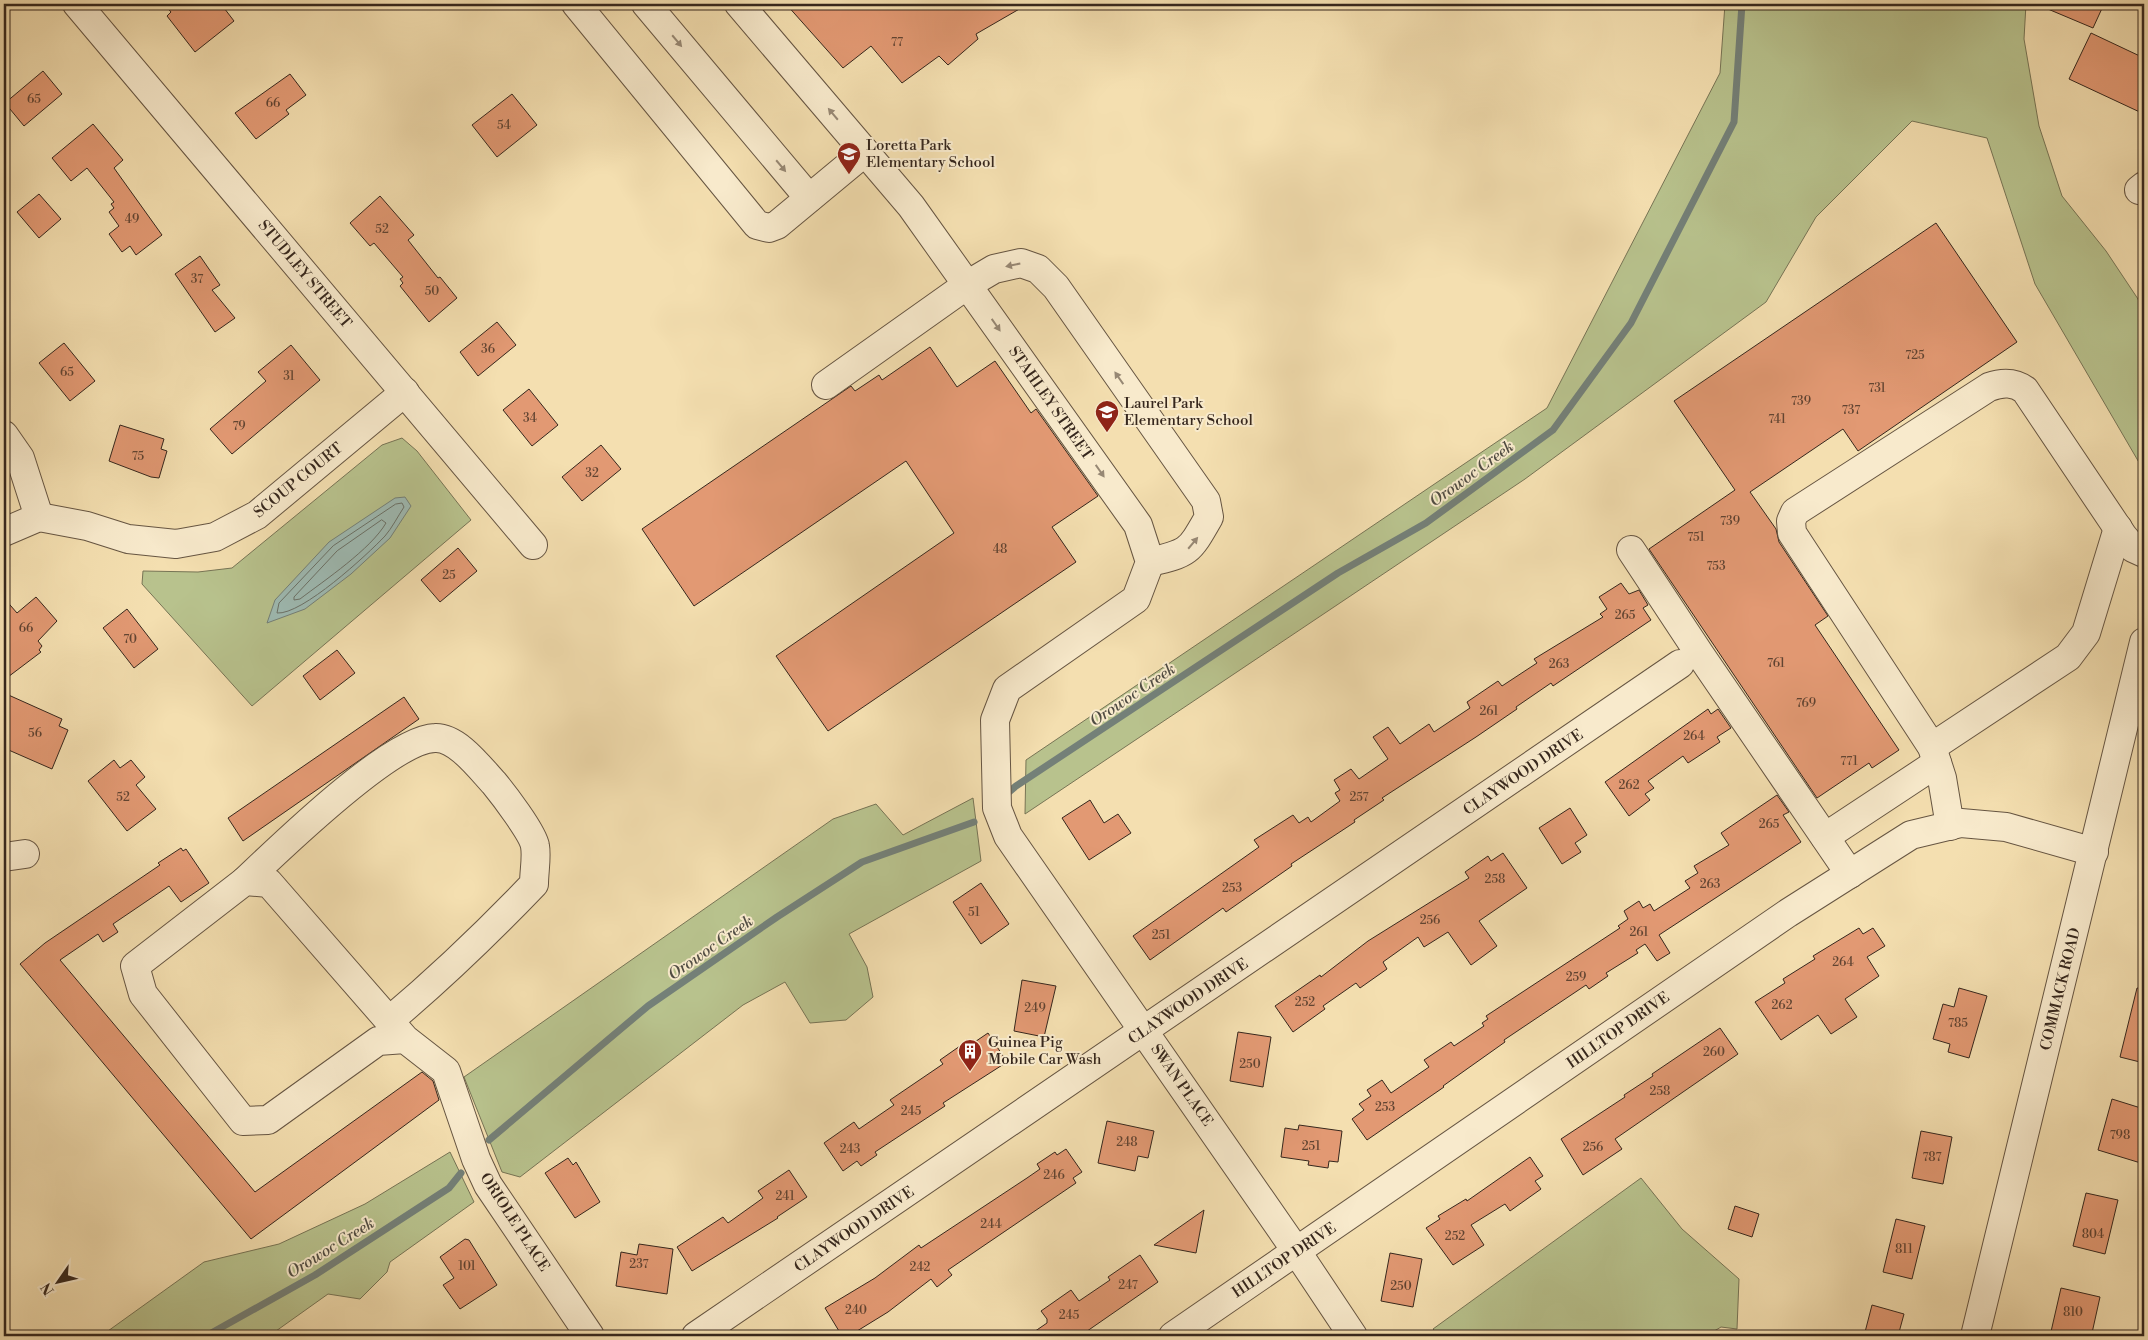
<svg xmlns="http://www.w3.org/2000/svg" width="2148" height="1340" font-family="'Libre Bodoni',serif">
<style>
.green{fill:#b8c28d;stroke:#777455}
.water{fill:#9ebbb4;stroke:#748078}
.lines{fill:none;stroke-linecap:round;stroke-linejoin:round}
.shore{stroke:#6a7168;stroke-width:1}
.stream{stroke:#748078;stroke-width:7}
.building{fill:#e29973;stroke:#36271d}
.minor-casing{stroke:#665542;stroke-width:30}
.minor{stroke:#f8eacc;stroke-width:28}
.oneway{fill:#978874}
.labels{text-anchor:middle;stroke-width:4;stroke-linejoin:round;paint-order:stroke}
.number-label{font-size:12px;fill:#614432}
.poi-label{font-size:15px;fill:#36271d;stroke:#f8eacc;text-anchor:start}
.street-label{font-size:15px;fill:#36271d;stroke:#f8eacc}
.water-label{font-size:16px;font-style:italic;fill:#504c43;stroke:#f8eacc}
</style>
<rect width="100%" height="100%" fill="#f4dfb0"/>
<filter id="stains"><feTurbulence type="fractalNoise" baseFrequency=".004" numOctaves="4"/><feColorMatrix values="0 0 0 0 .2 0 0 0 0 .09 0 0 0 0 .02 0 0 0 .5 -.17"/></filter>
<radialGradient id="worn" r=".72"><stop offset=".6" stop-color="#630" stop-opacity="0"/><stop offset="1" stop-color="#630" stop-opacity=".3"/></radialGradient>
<g class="green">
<polygon points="1725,4 2026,4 2024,39 2039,126 2062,196 2106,251 2138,299 2144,317 2144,471 2035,284 1987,138 1912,121 1816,217 1766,302 1525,479 1025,814 1026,760 1547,408 1720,73"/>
<polygon points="402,438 417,451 471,520 252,706 142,584 143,571 198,572 232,568 382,445"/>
<polygon points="973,798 981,861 849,934 867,967 873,997 846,1020 810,1023 785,982 743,1005 520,1177 502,1172 464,1077 833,819 876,804 903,835"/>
<polygon points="450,1152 474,1202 390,1262 387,1272 360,1299 328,1294 269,1336 101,1336 204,1262 279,1244 365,1204"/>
<polygon points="1641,1178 1682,1229 1739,1279 1737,1329 1721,1327 1706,1336 1439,1336 1433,1329"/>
</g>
<polygon class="water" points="405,497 411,506 390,538 351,574 305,609 267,623 275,600 329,542 395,498"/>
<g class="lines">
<g class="shore">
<path d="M396,504L402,503L404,507C398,516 392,528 385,536C367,555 302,615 277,613L279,603L333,546Z"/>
<path d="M382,520L386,523C371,549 325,580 300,599L294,600V597L337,551Z"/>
</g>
<g class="stream">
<polyline points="1003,797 1016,786 1338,573 1426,523 1553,430 1631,323 1734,122 1742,4"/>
<polyline points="489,1140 648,1006 777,917 862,862 974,822"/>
<polyline points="206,1336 315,1275 449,1188 461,1173"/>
</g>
</g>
<g class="building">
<polygon points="164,4 221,4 234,21 195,52 167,16 171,12"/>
<polygon points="786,4 1028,4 976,34 978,39 948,65 939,56 902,83 871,46 843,68"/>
<polygon points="2036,4 2104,4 2093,28"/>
<polygon points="2091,33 2144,58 2144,114 2069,79"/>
<polygon points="43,71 62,94 24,126 5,103"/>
<polygon points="290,74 306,95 286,110 289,114 256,139 235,113"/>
<polygon points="512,94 537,125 497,157 472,125"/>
<polygon points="93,124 123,160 114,168 162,235 136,255 130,246 122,252 109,234 119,226 109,212 114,208 111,204 114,202 87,168 71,181 52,158"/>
<polygon points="39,194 61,219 39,238 17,212"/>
<polygon points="380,196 414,235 408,240 438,278 440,277 457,298 429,322 400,286 403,283 400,279 403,277 374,243 370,246 350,223"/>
<polygon points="1936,223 2017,342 1858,451 1843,429 1750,492 1776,529 1779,542 1828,616 1815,625 1899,750 1872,768 1869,763 1817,798 1649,549 1735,490 1674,401"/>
<polygon points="200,256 220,285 212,290 235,318 215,332 175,274"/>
<polygon points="497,322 516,345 478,376 460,352"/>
<polygon points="64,343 95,381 70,401 39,363"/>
<polygon points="291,345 320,380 232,454 210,429 266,381 258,372"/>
<polygon points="930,347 957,387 995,361 1031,413 1036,409 1098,496 1052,527 1076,562 828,731 776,656 954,533 906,461 694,606 642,529 851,386 855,391 879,375 882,380"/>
<polygon points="529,389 558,425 532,446 503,410"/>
<polygon points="120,425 164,439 161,449 167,451 159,478 151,477 109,461"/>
<polygon points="601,445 621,469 582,501 562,477"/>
<polygon points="458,548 477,571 440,602 421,580"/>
<polygon points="1621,583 1629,594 1639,590 1648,605 1643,608 1651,620 1553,686 1551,683 1516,707 1517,709 1476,737 1382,798 1384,800 1354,820 1355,822 1291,864 1292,866 1226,912 1223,908 1150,960 1133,936 1259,847 1254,840 1293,815 1299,823 1308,817 1311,822 1340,801 1335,793 1340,790 1334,780 1351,769 1359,779 1388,759 1373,737 1388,727 1400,744 1429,724 1434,732 1470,708 1467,702 1498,681 1502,686 1537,663 1534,659 1603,617 1600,614 1607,609 1599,597"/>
<polygon points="36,597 57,621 38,641 42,646 39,650 41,652 4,680 4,598 17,613"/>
<polygon points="127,609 158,649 134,668 103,628"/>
<polygon points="337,650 355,673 320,700 303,676"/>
<polygon points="4,693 62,719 59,726 68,730 52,769 4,748"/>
<polygon points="404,697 419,719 243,841 228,818"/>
<polygon points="1708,709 1711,714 1718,709 1731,728 1717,737 1720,742 1688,763 1683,756 1648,781 1654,788 1645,794 1650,800 1629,816 1605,782"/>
<polygon points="114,760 120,768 131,760 145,777 136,785 156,809 127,831 88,781"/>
<polygon points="1777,795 1789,812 1783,815 1801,842 1659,935 1670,953 1657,961 1645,944 1636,950 1638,953 1606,973 1608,976 1589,989 1586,985 1504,1040 1505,1042 1443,1086 1444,1087 1367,1140 1352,1119 1364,1110 1359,1104 1371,1096 1367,1090 1382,1080 1391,1093 1429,1067 1424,1060 1451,1042 1454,1046 1484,1026 1482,1023 1488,1019 1486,1016 1620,928 1618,926 1628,919 1624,911 1639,901 1643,908 1650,904 1654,911 1690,888 1685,881 1698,873 1694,866 1729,845 1721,833"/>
<polygon points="1090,800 1104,823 1118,814 1131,833 1089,860 1062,818"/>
<polygon points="1570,808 1587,835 1575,843 1581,852 1562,864 1539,828"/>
<polygon points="181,848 183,851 186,849 209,883 181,902 169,886 113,924 118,932 103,942 98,934 60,960 255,1192 422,1072 433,1081 439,1100 251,1239 20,964 45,943 160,865 158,863"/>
<polygon points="1503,853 1527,888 1479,921 1497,946 1471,965 1448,932 1424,947 1418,937 1383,962 1387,969 1360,988 1356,983 1323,1006 1325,1009 1293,1032 1275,1006 1320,975 1321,977 1368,941 1469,878 1465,872 1488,856 1491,861"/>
<polygon points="981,883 1009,924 981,944 953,902"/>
<polygon points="1859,928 1863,934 1873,928 1885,946 1867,957 1879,976 1845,999 1857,1017 1831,1034 1818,1015 1781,1040 1755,1002 1785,983 1783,979 1815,959 1813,956"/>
<polygon points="1022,980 1056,986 1044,1037 1014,1031"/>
<polygon points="1959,988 1987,996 1969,1058 1948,1052 1950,1044 1933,1039 1943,1004 1954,1007"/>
<polygon points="2137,988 2144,989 2144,1063 2120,1057"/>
<polygon points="1720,1028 1738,1054 1615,1139 1622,1149 1583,1175 1561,1139 1625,1097 1624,1095 1653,1076 1652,1074"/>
<polygon points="1238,1032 1271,1037 1263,1087 1230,1081"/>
<polygon points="988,1033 1007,1062 943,1103 945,1106 875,1152 877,1155 861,1166 857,1161 843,1171 824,1143 854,1122 859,1129 894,1105 890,1100 943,1064 940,1060 960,1046 963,1050"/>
<polygon points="2112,1099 2144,1109 2144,1164 2098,1150"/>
<polygon points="1107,1121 1154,1131 1148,1158 1138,1156 1135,1171 1098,1163"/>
<polygon points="1299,1125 1342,1131 1338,1162 1329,1161 1328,1168 1308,1165 1309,1161 1281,1157 1285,1128 1298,1130"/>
<polygon points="1921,1131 1952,1137 1943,1184 1912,1178"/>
<polygon points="1066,1149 1082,1172 1073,1178 1076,1183 948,1270 952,1275 937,1287 931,1279 888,1312 849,1336 842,1336 825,1308 875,1278 919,1245 921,1248 1027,1178 1040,1169 1037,1164 1055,1152 1057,1155"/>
<polygon points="1530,1157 1543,1176 1535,1181 1541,1189 1510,1211 1505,1204 1471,1225 1484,1245 1453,1265 1426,1228 1440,1219 1438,1216 1466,1199 1467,1201"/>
<polygon points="568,1158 573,1165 576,1162 600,1202 575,1218 545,1173"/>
<polygon points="789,1170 807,1197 777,1217 778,1218 692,1271 677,1247 723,1217 728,1223 763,1198 758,1191"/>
<polygon points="2086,1193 2118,1200 2105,1254 2073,1246"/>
<polygon points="1735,1206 1759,1214 1752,1237 1728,1229"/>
<polygon points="1204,1210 1196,1253 1154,1245"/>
<polygon points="1896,1219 1925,1226 1912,1279 1883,1272"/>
<polygon points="465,1239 469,1240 497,1285 460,1309 443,1285 454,1278 440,1257"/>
<polygon points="639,1244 673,1249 667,1294 616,1286 621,1252 637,1255"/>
<polygon points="1390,1253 1422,1259 1413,1307 1381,1301"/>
<polygon points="1140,1255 1158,1282 1080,1336 1028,1336 1047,1323 1047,1319 1041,1311 1071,1290 1079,1301 1110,1280 1108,1277"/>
<polygon points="2061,1288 2100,1297 2092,1333 2083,1331 2082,1336 2050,1336"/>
<polygon points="1872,1305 1904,1314 1898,1336 1864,1336"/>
</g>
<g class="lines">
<g class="minor-casing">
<g id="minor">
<polyline points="77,4 533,545"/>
<polyline points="576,4 757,225 769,228 777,225 865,152"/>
<polyline points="646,4 809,198"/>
<polyline points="739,4 911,206 1138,525 1150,562 1136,599 1007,689 995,720 997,808 1008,836 1297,1252 1353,1336"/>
<polyline points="2139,190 2144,186"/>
<path d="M826,385L967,285L994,269L1021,263L1038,269L1056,287L1206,501L1209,517C1189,552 1189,553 1150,562"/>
<polyline points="4,435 20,458 39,517"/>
<polyline points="4,532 39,517 87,526 128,539 176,544 215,537 257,515 405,392"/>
<polyline points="1631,550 1699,653 1850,874"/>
<polyline points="1932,747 2068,657 2086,633 2118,528"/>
<path d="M1950,826L1942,778L1932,747L1792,533L1791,521L1795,512L1989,387C2003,382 2014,382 2025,390L2123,536L2133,548L2144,553"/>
<polyline points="1825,837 1937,763"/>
<polyline points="4,857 25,854"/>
<path d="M245,881C279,849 391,739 435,738C457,737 480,768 494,783C503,794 533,833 535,846C537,857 534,872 534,884C488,932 440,978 389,1021"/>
<polyline points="405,1039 269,883 245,881 135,966 143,994 243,1121 268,1120 378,1041 405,1039 446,1071 476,1159 488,1185 590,1336"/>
<polyline points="696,1336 1680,664"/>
<polyline points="1173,1336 1788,913 1911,835 1961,823 2006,827 2094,852"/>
<polyline points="1975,1336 2144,642"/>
</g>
</g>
<use href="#minor" class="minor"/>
</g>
<defs><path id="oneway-solid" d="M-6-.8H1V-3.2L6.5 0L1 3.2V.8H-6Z" transform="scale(1.25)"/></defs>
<g class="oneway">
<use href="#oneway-solid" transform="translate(677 41) rotate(50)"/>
<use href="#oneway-solid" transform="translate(833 114) rotate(-130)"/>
<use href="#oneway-solid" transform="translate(781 166) rotate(50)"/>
<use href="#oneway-solid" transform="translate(1013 265) rotate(168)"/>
<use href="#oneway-solid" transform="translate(996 325) rotate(55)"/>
<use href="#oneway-solid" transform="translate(1119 378) rotate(-125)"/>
<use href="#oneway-solid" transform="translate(1100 471) rotate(55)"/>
<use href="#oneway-solid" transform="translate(1193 543) rotate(-50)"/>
</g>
<defs>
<g id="school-pin" transform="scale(1.25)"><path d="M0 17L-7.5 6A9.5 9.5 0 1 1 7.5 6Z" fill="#8f2418" stroke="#f8eacc"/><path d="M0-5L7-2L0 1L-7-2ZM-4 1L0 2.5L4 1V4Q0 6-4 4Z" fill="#fff"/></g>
<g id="building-pin" transform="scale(1.25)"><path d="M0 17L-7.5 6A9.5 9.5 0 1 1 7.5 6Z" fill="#8f2418" stroke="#f8eacc"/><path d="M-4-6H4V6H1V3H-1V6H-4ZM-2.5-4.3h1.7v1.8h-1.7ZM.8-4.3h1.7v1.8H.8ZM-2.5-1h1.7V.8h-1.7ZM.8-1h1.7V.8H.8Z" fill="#fff"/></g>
</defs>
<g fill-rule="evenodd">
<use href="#school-pin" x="849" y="154"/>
<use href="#school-pin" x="1107" y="412"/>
<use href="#building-pin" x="970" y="1051"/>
</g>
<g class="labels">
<g class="number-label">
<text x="897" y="46">77</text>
<text x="34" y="103">65</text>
<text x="273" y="107">66</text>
<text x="504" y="129">54</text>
<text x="132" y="223">49</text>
<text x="382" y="233">52</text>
<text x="197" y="283">37</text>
<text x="432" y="295">50</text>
<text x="488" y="353">36</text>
<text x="1915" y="359">725</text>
<text x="67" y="376">65</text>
<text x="289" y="380">31</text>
<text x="1877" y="392">731</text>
<text x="1801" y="405">739</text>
<text x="1851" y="414">737</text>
<text x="530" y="422">34</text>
<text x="1777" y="423">741</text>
<text x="239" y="430">79</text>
<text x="138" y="460">75</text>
<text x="592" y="477">32</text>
<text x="1730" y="525">739</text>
<text x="1696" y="541">751</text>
<text x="1000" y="553">48</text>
<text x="1716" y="570">753</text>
<text x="449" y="579">25</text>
<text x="1625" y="619">265</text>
<text x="26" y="632">66</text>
<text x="130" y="643">70</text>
<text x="1776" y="667">761</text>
<text x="1559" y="668">263</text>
<text x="1806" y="707">769</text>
<text x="1489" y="715">261</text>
<text x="35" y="737">56</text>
<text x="1694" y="740">264</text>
<text x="1849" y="765">771</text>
<text x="1629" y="789">262</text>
<text x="123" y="801">52</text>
<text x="1359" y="801">257</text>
<text x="1769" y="828">265</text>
<text x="1495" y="883">258</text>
<text x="1710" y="888">263</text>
<text x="1232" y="892">253</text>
<text x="974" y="916">51</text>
<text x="1430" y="924">256</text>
<text x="1639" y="936">261</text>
<text x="1161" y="939">251</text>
<text x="1843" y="966">264</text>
<text x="1576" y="981">259</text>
<text x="1305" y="1006">252</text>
<text x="1782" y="1009">262</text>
<text x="1035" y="1012">249</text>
<text x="1958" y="1027">785</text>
<text x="1714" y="1056">260</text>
<text x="1250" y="1068">250</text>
<text x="1660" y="1095">258</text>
<text x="1385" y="1111">253</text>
<text x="911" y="1115">245</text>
<text x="2120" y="1139">798</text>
<text x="1127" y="1146">248</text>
<text x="1311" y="1150">251</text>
<text x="1593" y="1151">256</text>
<text x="850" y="1153">243</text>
<text x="1932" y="1161">787</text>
<text x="1054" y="1179">246</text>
<text x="785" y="1200">241</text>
<text x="991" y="1228">244</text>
<text x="2093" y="1238">804</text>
<text x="1455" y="1240">252</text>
<text x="1904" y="1253">811</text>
<text x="639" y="1268">237</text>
<text x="467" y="1270">101</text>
<text x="920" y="1271">242</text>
<text x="1128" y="1289">247</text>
<text x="1401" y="1290">250</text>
<text x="856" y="1314">240</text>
<text x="2073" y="1316">810</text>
<text x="1069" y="1319">245</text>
</g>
<g class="poi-label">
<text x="866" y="150">Loretta Park<tspan x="866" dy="17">Elementary School</tspan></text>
<text x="1124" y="408">Laurel Park<tspan x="1124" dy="17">Elementary School</tspan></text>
<text x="988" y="1047">Guinea Pig<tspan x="988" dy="17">Mobile Car Wash</tspan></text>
</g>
<g class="street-label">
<text transform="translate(305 274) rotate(50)" y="5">STUDLEY STREET</text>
<text transform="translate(1051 403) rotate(55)" y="5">STAHLEY STREET</text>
<text transform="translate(298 480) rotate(-39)" y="5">SCOUP COURT</text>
<text transform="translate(1523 772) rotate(-34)" y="5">CLAYWOOD DRIVE</text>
<text transform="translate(2060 989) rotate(-76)" y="5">COMMACK ROAD</text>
<text transform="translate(1188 1001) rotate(-34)" y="5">CLAYWOOD DRIVE</text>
<text transform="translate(1618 1030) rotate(-35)" y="5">HILLTOP DRIVE</text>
<text transform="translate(1182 1085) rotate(55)" y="5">SWAN PLACE</text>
<text transform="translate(515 1222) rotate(57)" y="5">ORIOLE PLACE</text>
<text transform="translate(854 1229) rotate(-34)" y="5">CLAYWOOD DRIVE</text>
<text transform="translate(1284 1260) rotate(-34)" y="5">HILLTOP DRIVE</text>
</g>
<g class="water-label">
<text transform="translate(1471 473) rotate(-36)" y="6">Orowoc Creek</text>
<text transform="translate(1132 694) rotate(-34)" y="6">Orowoc Creek</text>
<text transform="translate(710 947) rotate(-35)" y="6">Orowoc Creek</text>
<text transform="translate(330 1247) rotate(-32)" y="6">Orowoc Creek</text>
</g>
</g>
<rect width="2148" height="1340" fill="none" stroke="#f4dfb0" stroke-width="20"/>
<rect x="5" y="5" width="2138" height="1330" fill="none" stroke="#36271d" stroke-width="2.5"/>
<rect x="10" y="10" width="2128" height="1320" fill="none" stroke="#36271d"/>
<g transform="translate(58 1282) rotate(236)" stroke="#f8eacc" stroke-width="4" paint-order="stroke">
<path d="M0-4L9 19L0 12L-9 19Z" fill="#36271d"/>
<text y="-8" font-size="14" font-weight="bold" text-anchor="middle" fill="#36271d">N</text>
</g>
<rect width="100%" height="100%" filter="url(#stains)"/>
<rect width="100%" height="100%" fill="url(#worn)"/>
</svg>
